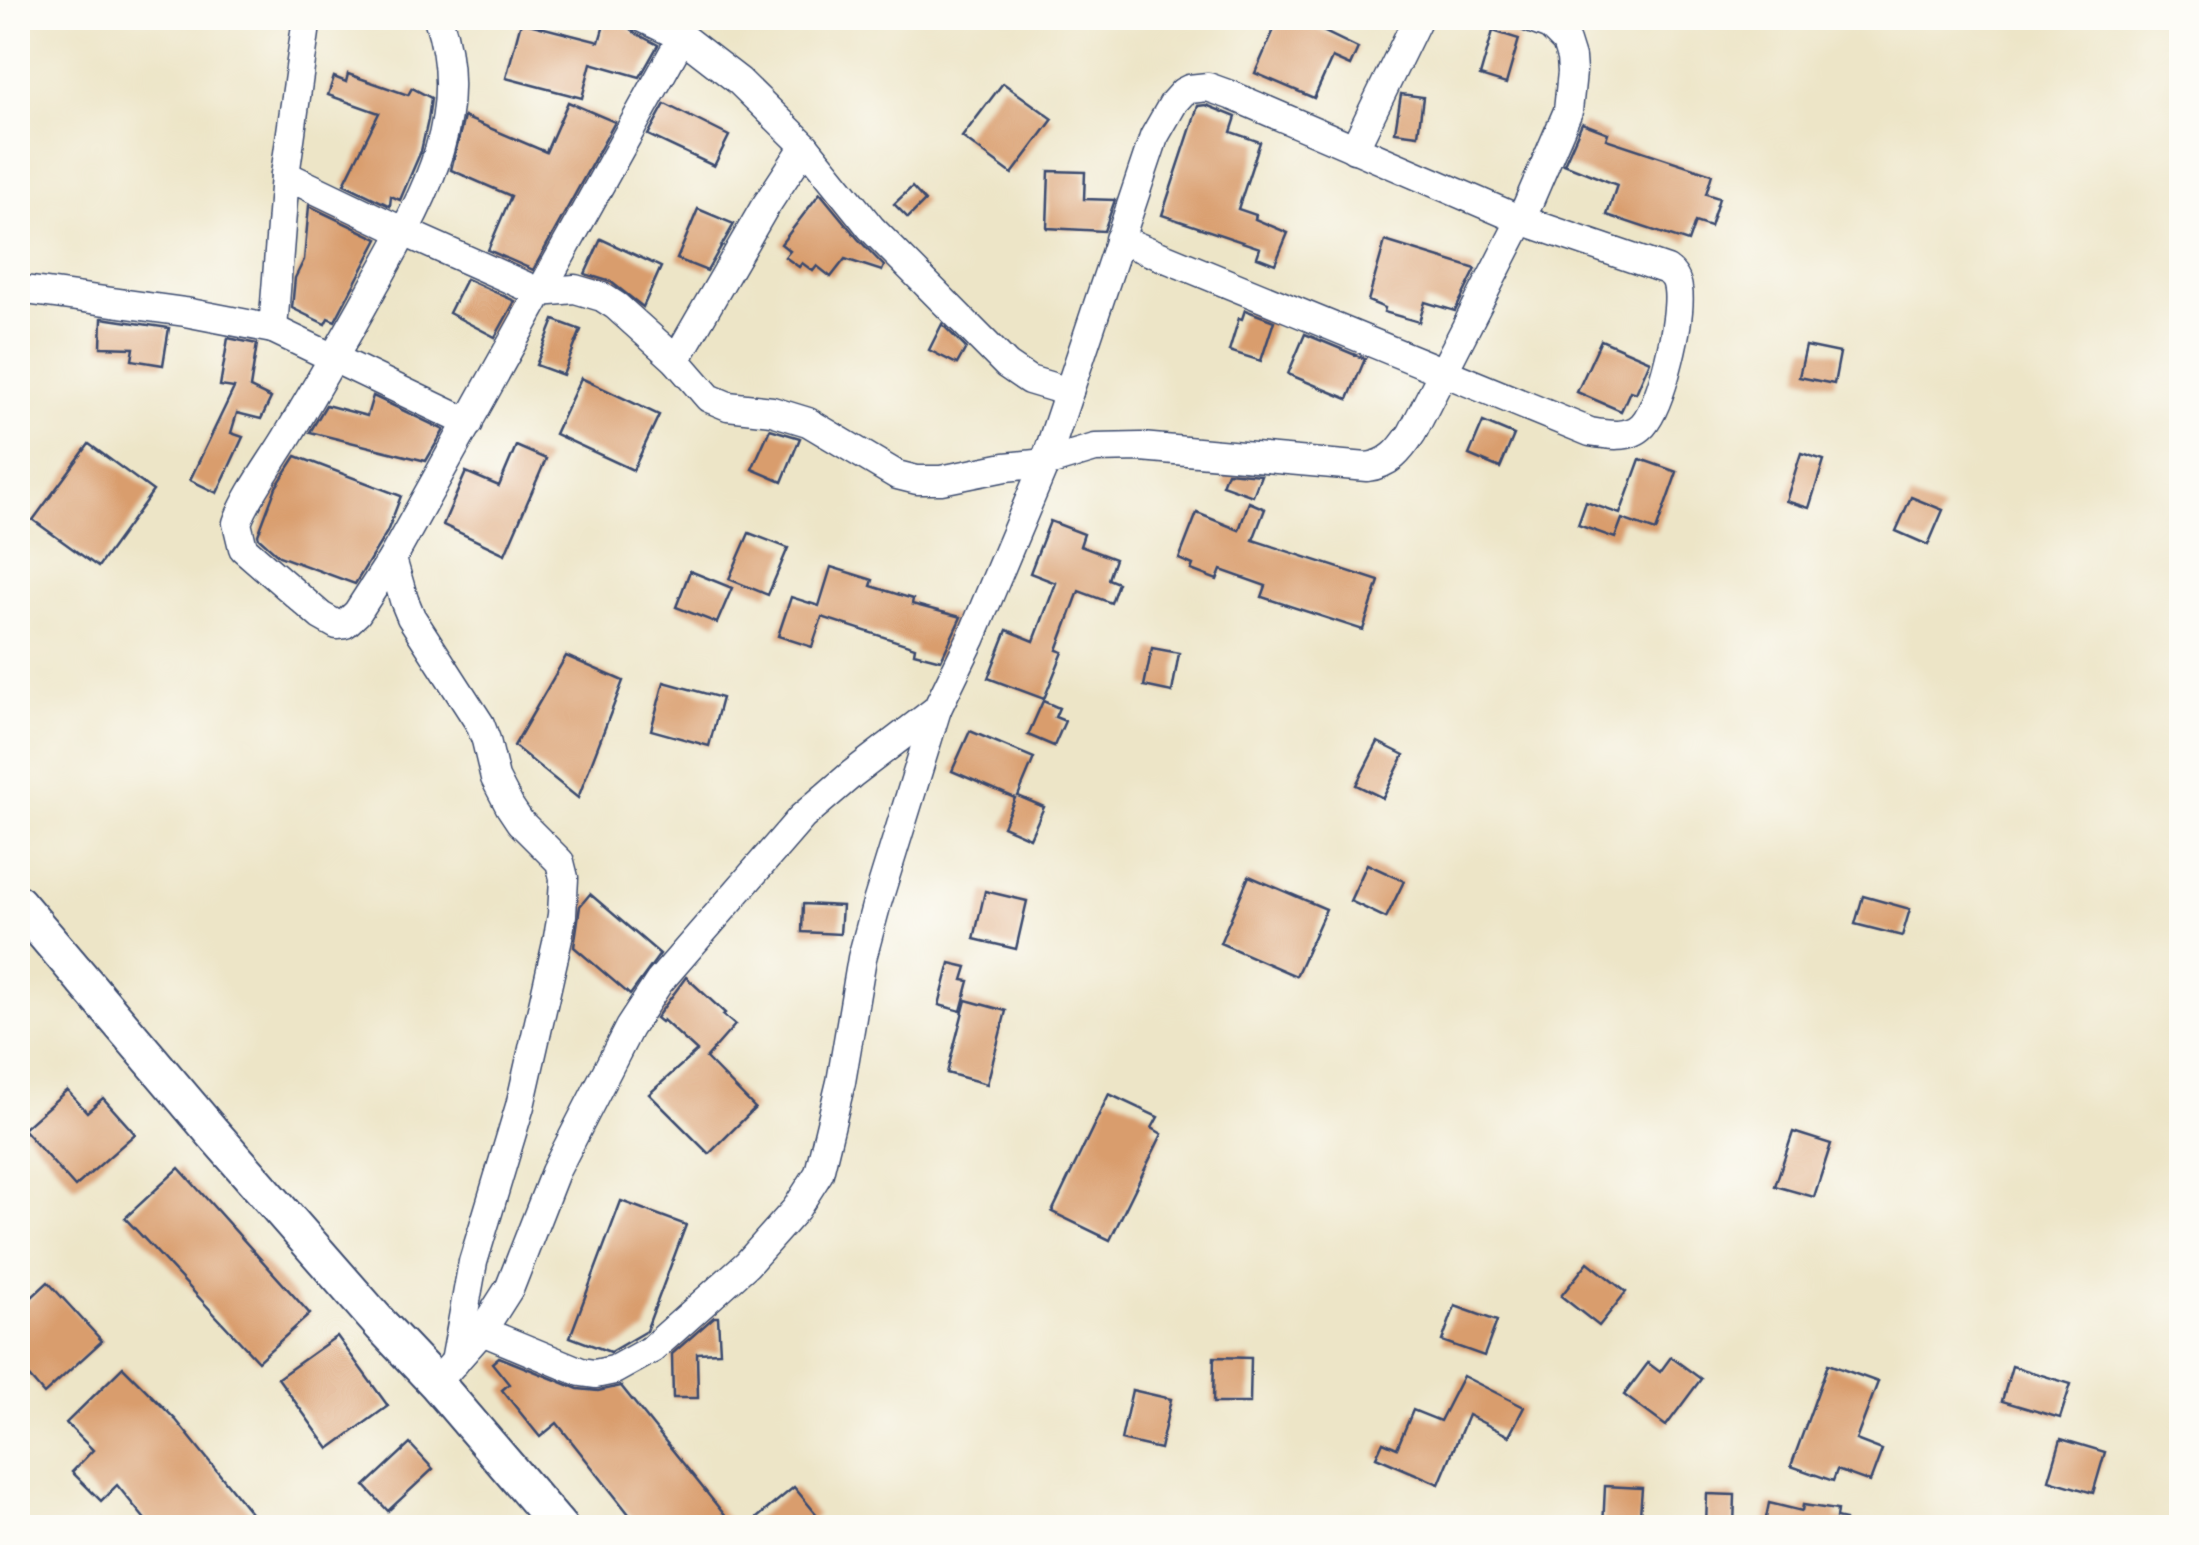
<svg xmlns="http://www.w3.org/2000/svg" width="2199" height="1545" font-family="Dekko,sans-serif">
<style>
.building{fill:#d99d6d}
.lines{fill:none;stroke-linecap:round;stroke-linejoin:round}
.minor-casing{stroke:#3a4a6e;stroke-width:31}
.major-casing{stroke:#3a4a6e;stroke-width:39}
.minor{stroke:#fff;stroke-width:28}
.major{stroke:#fff;stroke-width:35}
.rail{stroke:#1b2f5e;stroke-width:6}
</style>
<rect width="100%" height="100%" fill="#fdfcf7"/>
<filter id="ink" filterUnits="userSpaceOnUse"><feTurbulence type="fractalNoise" baseFrequency=".01" numOctaves="2"/><feDisplacementMap in="SourceGraphic" scale="20" xChannelSelector="R" yChannelSelector="G"/><feConvolveMatrix kernelMatrix="1 2 1 2 8 2 1 2 1" color-interpolation-filters="sRGB"/></filter>
<filter id="wash" filterUnits="userSpaceOnUse"><feTurbulence type="fractalNoise" baseFrequency=".0048" numOctaves="4" result="noise"/><feDisplacementMap in="SourceGraphic" scale="40" xChannelSelector="R" yChannelSelector="G"/><feGaussianBlur stdDeviation="2.25" result="paint"/><feColorMatrix in="noise" values="0 0 0 0 0 0 0 0 0 0 0 0 0 0 0 0 0 1.4 0 .05"/><feComposite in="paint" operator="in"/></filter>
<g filter="url(#wash)">
<rect width="100%" height="100%" fill="#ede5c7"/>
<g id="blocks">
<g class="building">
<polygon points="606,18 626,18 628,27 635,33 658,45 640,77 591,63 582,98 506,78 521,22 599,42"/>
<polygon points="1279,18 1306,18 1304,22 1358,48 1350,66 1332,58 1314,98 1255,73"/>
<polygon points="1493,31 1519,39 1506,84 1480,76"/>
<polygon points="348,74 408,95 412,88 431,98 428,120 421,151 400,200 391,196 390,206 344,184 379,113 328,95 334,77 346,82"/>
<polygon points="1003,83 1053,119 1012,174 962,137"/>
<polygon points="1401,94 1423,97 1418,135 1395,132"/>
<polygon points="568,102 615,122 533,270 488,250 511,196 451,170 464,117 546,152"/>
<polygon points="665,104 729,136 714,166 648,135"/>
<polygon points="1206,105 1236,117 1231,132 1260,142 1238,209 1256,215 1255,219 1288,233 1275,264 1257,257 1260,248 1162,215 1198,106"/>
<polygon points="1582,123 1608,133 1606,139 1712,174 1706,194 1719,198 1710,227 1695,222 1688,242 1607,215 1617,185 1564,164"/>
<polygon points="1049,171 1085,172 1084,199 1115,200 1104,231 1047,228"/>
<polygon points="912,187 925,201 908,218 894,204"/>
<polygon points="820,193 858,239 884,266 882,271 845,259 831,277 817,266 813,271 802,263 799,267 785,257 790,251 781,244"/>
<polygon points="309,206 378,239 335,321 328,318 325,324 292,308 295,278 304,260"/>
<polygon points="698,209 734,224 707,271 677,259"/>
<polygon points="601,239 661,267 643,307 611,282 585,274"/>
<polygon points="1385,241 1476,269 1455,311 1425,302 1419,322 1384,312 1385,308 1368,301"/>
<polygon points="466,279 515,301 495,337 449,313"/>
<polygon points="1245,310 1274,321 1261,361 1229,351 1239,318 1242,319"/>
<polygon points="102,318 169,328 163,365 132,360 134,348 101,347"/>
<polygon points="554,320 581,330 563,375 536,365"/>
<polygon points="942,324 966,348 957,364 929,350"/>
<polygon points="1305,334 1365,359 1348,399 1288,374"/>
<polygon points="228,338 257,344 250,388 271,398 261,419 237,413 231,433 243,437 217,493 190,480 234,388 220,386"/>
<polygon points="1601,340 1650,361 1636,393 1630,391 1621,411 1577,392"/>
<polygon points="1806,346 1840,353 1834,384 1799,377"/>
<polygon points="581,378 659,415 633,470 555,434"/>
<polygon points="373,396 444,430 426,461 310,432 326,405 367,416"/>
<polygon points="1483,422 1514,435 1500,468 1469,455"/>
<polygon points="770,429 800,438 782,482 752,469"/>
<polygon points="89,444 153,491 98,567 33,520"/>
<polygon points="516,446 546,459 505,554 443,525 466,472 499,486"/>
<polygon points="1801,453 1824,460 1809,508 1786,501"/>
<polygon points="296,456 401,496 387,532 355,584 279,556 259,538 258,535 276,487"/>
<polygon points="1640,459 1677,472 1656,531 1622,519 1615,538 1578,525 1586,502 1620,514"/>
<polygon points="1227,472 1261,475 1253,496 1222,485"/>
<polygon points="1911,497 1943,510 1928,545 1896,531"/>
<polygon points="1249,502 1265,509 1253,540 1379,581 1363,630 1262,597 1266,586 1221,570 1217,580 1191,570 1193,565 1179,559 1197,513 1239,530"/>
<polygon points="1050,521 1084,534 1080,546 1115,559 1108,579 1118,583 1111,603 1079,591 1057,650 1063,652 1044,699 988,678 1007,630 1034,641 1056,583 1030,573"/>
<polygon points="749,533 788,548 768,595 729,579"/>
<polygon points="831,567 873,580 871,586 913,599 912,604 961,617 941,660 914,653 915,647 822,617 812,647 778,636 791,597 819,606"/>
<polygon points="690,571 732,588 717,623 676,607"/>
<polygon points="1152,648 1179,653 1172,692 1144,686"/>
<polygon points="566,656 623,681 578,798 514,746"/>
<polygon points="664,682 722,698 709,746 651,730"/>
<polygon points="1043,701 1059,708 1055,717 1065,721 1054,746 1028,735"/>
<polygon points="970,731 1034,758 1018,796 1044,807 1030,838 1003,826 1015,798 952,771"/>
<polygon points="1378,742 1404,755 1383,798 1356,785"/>
<polygon points="1367,864 1404,881 1386,918 1350,901"/>
<polygon points="1249,876 1326,909 1296,976 1220,943"/>
<polygon points="985,891 1027,901 1016,949 974,939"/>
<polygon points="590,894 660,954 630,995 574,947 580,906"/>
<polygon points="1863,896 1910,909 1902,936 1855,924"/>
<polygon points="803,904 842,906 840,934 802,932"/>
<polygon points="950,963 967,967 963,980 969,981 961,1011 939,1005"/>
<polygon points="686,977 725,1013 723,1015 735,1025 706,1058 755,1108 709,1154 649,1094 697,1051 663,1020 661,1022 656,1018"/>
<polygon points="966,1000 1006,1011 987,1084 947,1073"/>
<polygon points="67,1090 87,1112 103,1098 135,1134 75,1187 23,1129"/>
<polygon points="1109,1094 1158,1117 1152,1128 1162,1134 1110,1240 1052,1212"/>
<polygon points="1793,1132 1831,1144 1814,1197 1775,1186"/>
<polygon points="179,1168 310,1314 258,1361 125,1218"/>
<polygon points="621,1201 686,1225 646,1331 610,1352 570,1337"/>
<polygon points="1588,1262 1626,1292 1599,1326 1561,1296"/>
<polygon points="48,1282 102,1341 44,1394 18,1364 18,1310"/>
<polygon points="1455,1306 1497,1321 1484,1356 1442,1341"/>
<polygon points="714,1317 718,1317 720,1352 697,1353 698,1398 673,1398 672,1354"/>
<polygon points="337,1336 388,1406 329,1449 278,1378"/>
<polygon points="499,1357 578,1389 598,1391 621,1386 735,1528 640,1528 557,1423 540,1437 502,1390 509,1384 492,1363"/>
<polygon points="1214,1357 1251,1358 1250,1403 1213,1403"/>
<polygon points="1671,1357 1701,1379 1666,1426 1624,1395 1648,1363 1660,1372"/>
<polygon points="1828,1364 1878,1382 1856,1440 1882,1450 1870,1482 1837,1470 1833,1481 1791,1466"/>
<polygon points="2012,1366 2071,1384 2060,1418 2002,1401"/>
<polygon points="123,1367 176,1420 263,1528 152,1528 117,1485 101,1501 72,1472 93,1450 66,1423"/>
<polygon points="1463,1376 1524,1407 1509,1436 1468,1415 1439,1484 1376,1457 1383,1442 1397,1448 1413,1410 1440,1421"/>
<polygon points="1132,1390 1171,1399 1160,1449 1121,1440"/>
<polygon points="2061,1439 2105,1452 2093,1493 2049,1480"/>
<polygon points="410,1444 433,1469 388,1511 365,1486"/>
<polygon points="1605,1486 1642,1488 1639,1528 1603,1528"/>
<polygon points="794,1487 817,1515 803,1528 745,1528"/>
<polygon points="1707,1494 1735,1495 1734,1528 1706,1528"/>
<polygon points="1769,1503 1802,1511 1803,1505 1837,1510 1836,1518 1845,1520 1844,1528 1764,1528"/>
</g>
</g>
</g>
<g filter="url(#ink)">
<use href="#blocks" fill-opacity="0" stroke="#3a4a6e" stroke-width="2.5"/>
<g class="lines">
<g class="minor-casing">
<g id="minor">
<path d="M438,18C472,118 423,198 375,284C347,336 317,386 287,437C272,462 246,497 237,523L243,548L321,616L337,625L345,624L357,613L392,559L682,37"/>
<polyline points="643,18 682,37 739,81 805,146 871,228 1007,365 1029,380 1069,392"/>
<polyline points="1354,149 1418,18"/>
<path d="M285,175L404,232L539,292L575,289L602,297L616,306L676,360L709,398L728,406L772,411L808,422L897,475L917,480H941L1005,467L1045,463L1095,448L1141,447L1367,467C1390,464 1400,451 1412,433L1521,220L1568,111L1572,72L1571,58L1566,42L1550,26L1529,18"/>
<polyline points="18,289 185,312 273,329 285,175 307,18"/>
<polyline points="273,329 469,423"/>
<polyline points="676,360 763,210 805,146"/>
<polyline points="392,559 404,600 411,617 480,724 486,740 495,778 510,807 520,822 560,862 564,878 562,915 557,943 520,1106 473,1262 455,1362"/>
<polyline points="482,1331 581,1372 595,1374 614,1370 652,1349 747,1264 796,1209 819,1173 841,1082 862,958 876,906 937,709"/>
<path d="M436,1383L482,1331L510,1287L555,1172L629,1028L659,982L802,817L852,774L937,709L971,639L1045,463L1154,137L1174,102L1183,92L1189,89L1208,87L1233,96L1521,220L1667,270C1674,275 1677,280 1678,289C1682,317 1662,404 1643,425C1630,439 1607,435 1590,432L1119,239"/>
</g>
</g>
<g class="major-casing">
<polyline id="major" points="18,903 212,1132 381,1325 436,1383 560,1528"/>
</g>
<use href="#minor" class="minor"/>
<use href="#major" class="major"/>
<polyline class="rail" points="18,1505 40,1528"/>
</g>
</g>
<rect width="2199" height="1545" fill="none" stroke="#fdfcf7" stroke-width="60"/>
</svg>
